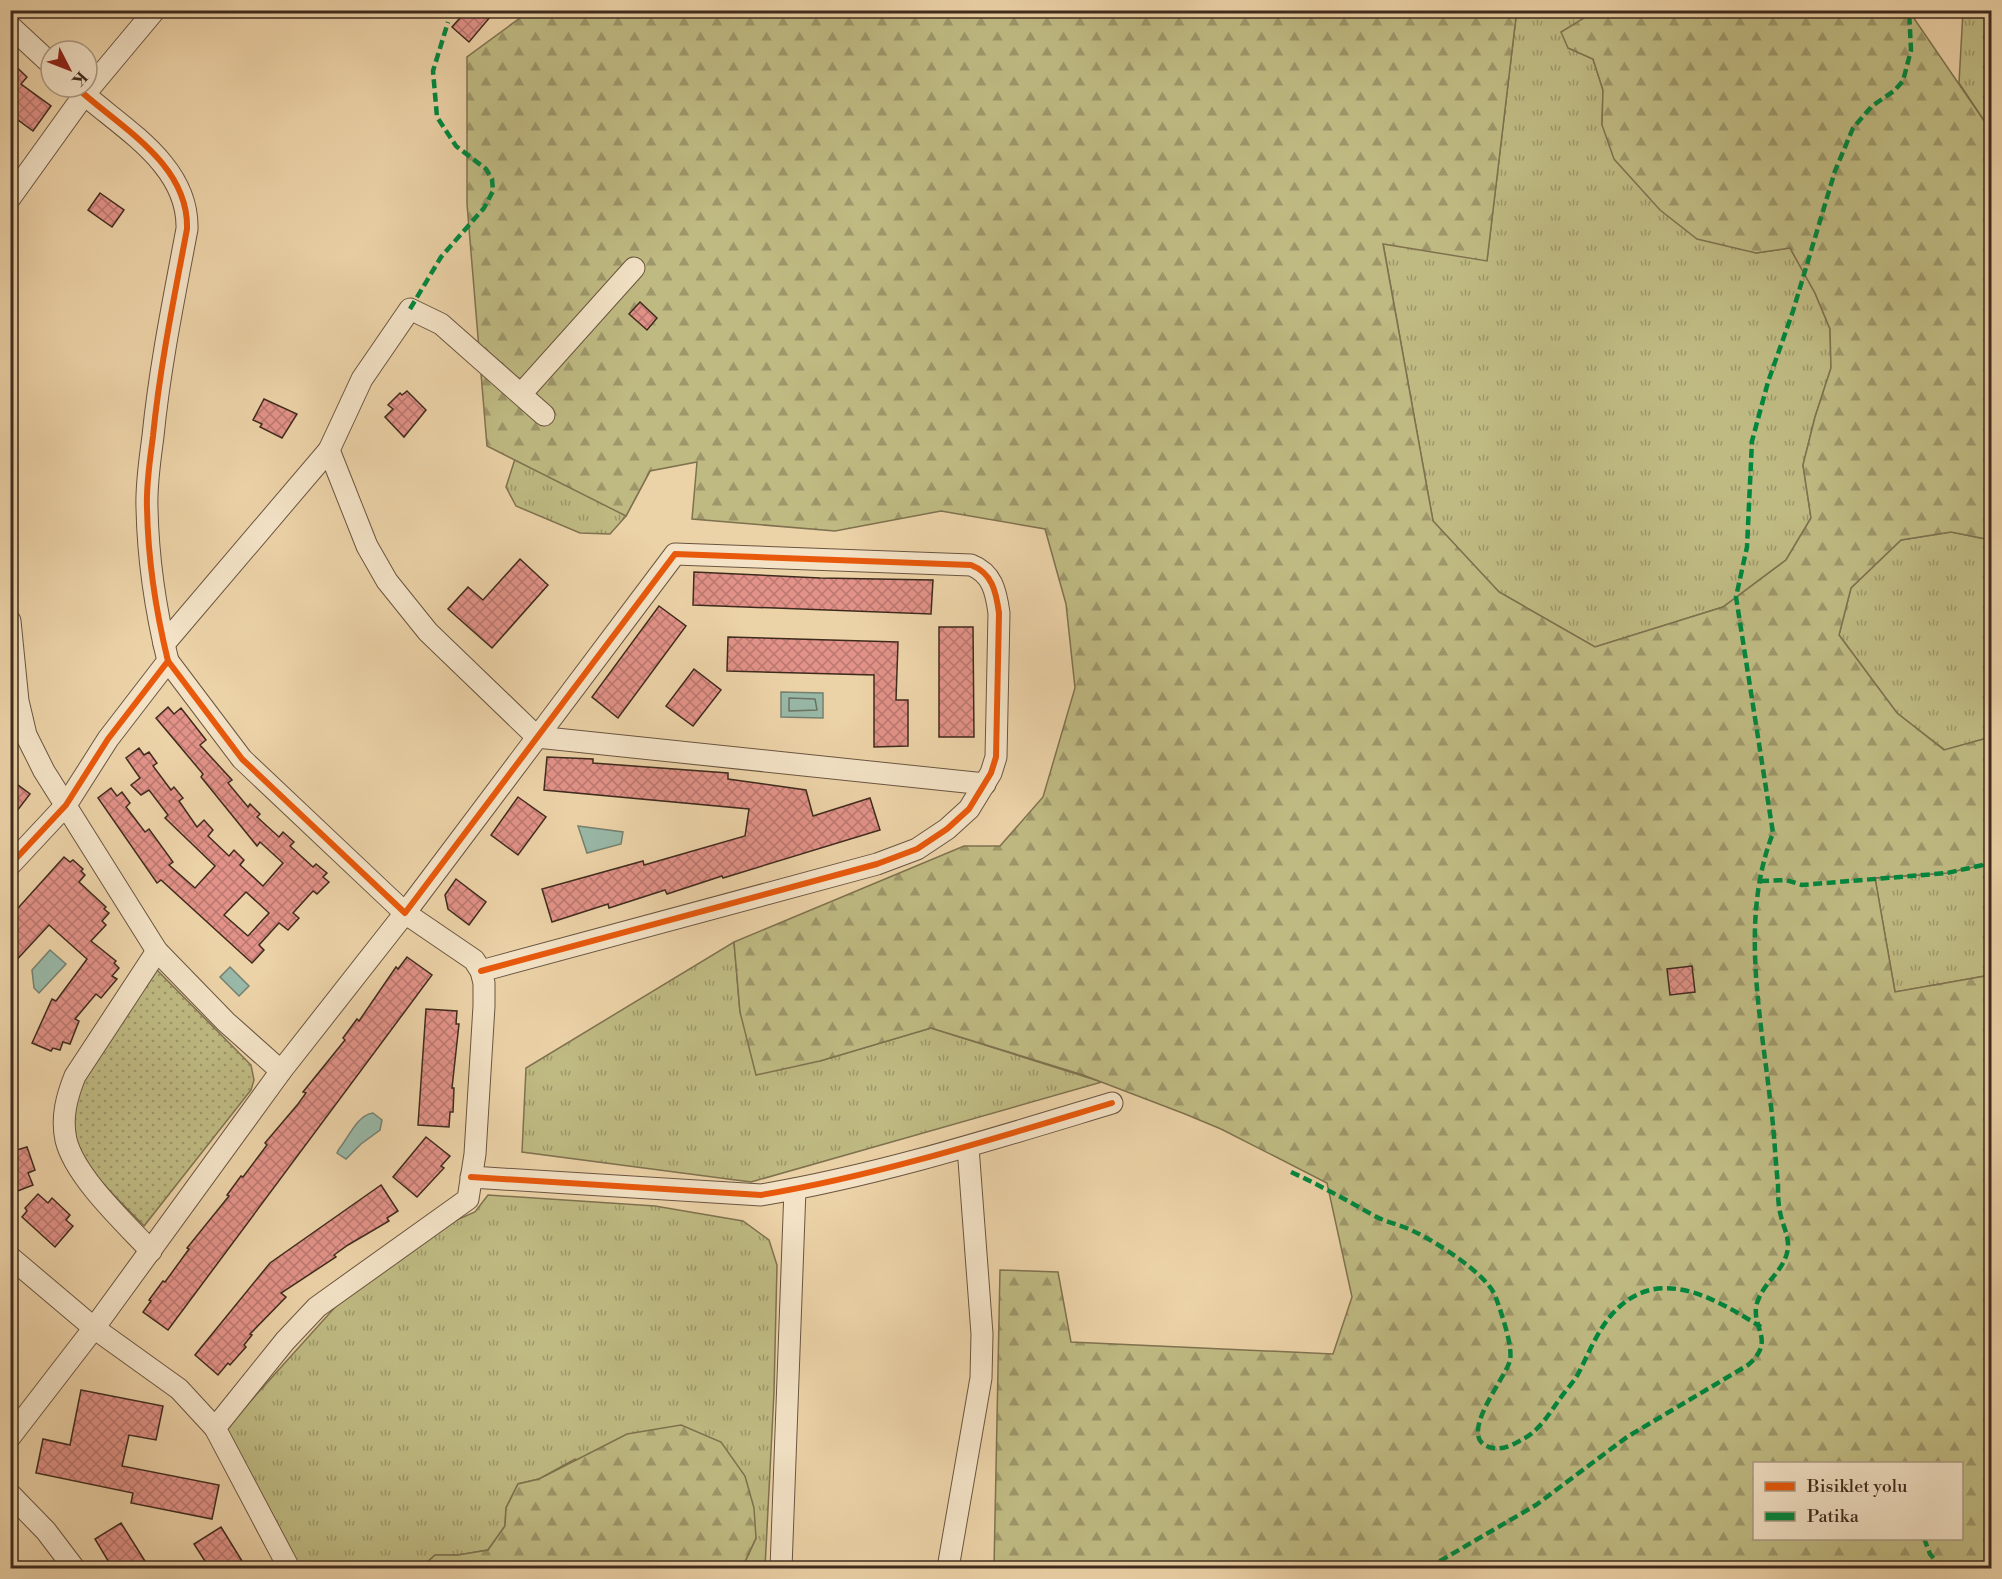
<svg xmlns="http://www.w3.org/2000/svg" width="2002" height="1579" font-family="'Libre Bodoni',serif">
<style>
.grass{fill:url(#grass-tufts);stroke:#7f7250;stroke-width:1.5}
.forest{fill:url(#forest-firs);stroke:#7f7250;stroke-width:1.5;fill-rule:evenodd}
.park{fill:url(#park-dots);stroke:#7f7250;stroke-width:1.5}
.water{fill:#99b8a7;stroke:#758070;stroke-width:1.5}
.lines{fill:none;stroke-linecap:round;stroke-linejoin:round}
.shore{stroke:#6c7262;stroke-width:1.5}
.building{fill:url(#building-cross-hatch);stroke:#3f2b1e;stroke-width:1.5;fill-rule:evenodd}
.minor-casing{stroke:#6a5540;stroke-width:23}
.minor{stroke:#f3e2c6;stroke-width:21}
.quiet{stroke:#00873e;stroke-width:4.5;stroke-dasharray:9 4.5;stroke-linecap:butt}
.cycleway-casing{stroke:#f3e2c6;stroke-width:10}
.cycleway{stroke:#e8590c;stroke-width:6}
</style>
<defs>
<pattern id="grass-tufts" width="24" height="20" patternUnits="userSpaceOnUse" patternTransform="scale(1.5)"><rect width="24" height="20" fill="#bfba82"/><path d="M3 7l-1-3M5 7V3M7 7l1-3M15 17l-1-3M17 17v-4M19 17l1-3" fill="none" stroke="#9d976a"/></pattern>
<pattern id="forest-firs" width="22" height="20" patternUnits="userSpaceOnUse" patternTransform="scale(1.5)"><rect width="22" height="20" fill="#bfba82"/><path d="M5 1l3.5 6h-7zM16 11l3.5 6h-7z" fill="#9d976a"/></pattern>
<pattern id="park-dots" width="8" height="8" patternUnits="userSpaceOnUse" patternTransform="scale(1.5)"><rect width="8" height="8" fill="#bfba82"/><path d="M2 2h.1M6 6h.1" fill="none" stroke="#9d976a" stroke-width="1.8" stroke-linecap="round"/></pattern>
<pattern id="building-cross-hatch" width="8" height="8" patternUnits="userSpaceOnUse" patternTransform="scale(1.5)"><rect width="8" height="8" fill="#e29288"/><path d="M0 0l8 8M0 8l8-8" fill="none" stroke="#b9776f"/></pattern>
</defs>
<rect width="100%" height="100%" fill="#ecd2a7"/>
<filter id="stains"><feTurbulence type="fractalNoise" baseFrequency=".00333" numOctaves="4"/><feColorMatrix values="0 0 0 0 .2 0 0 0 0 .09 0 0 0 0 .02 0 0 0 .5 -.17"/></filter>
<radialGradient id="worn" r=".72"><stop offset=".6" stop-color="#630" stop-opacity="0"/><stop offset="1" stop-color="#630" stop-opacity=".3"/></radialGradient>
<g class="grass">
<polygon points="1515,11 1592,11 1568,48 1593,59 1603,90 1602,125 1756,253 1790,248 1815,293 1830,329 1831,368 1815,417 1803,465 1811,518 1786,560 1723,607 1595,647 1499,592 1433,521 1383,243 1487,260 1516,17"/>
<polygon points="1963,11 1991,11 1991,131 1959,83"/>
<polygon points="534,445 650,471 626,516 610,534 580,533 516,506 506,487 515,459"/>
<polygon points="1951,532 1991,540 1991,737 1945,750 1897,713 1839,635 1851,588 1901,540"/>
<polygon points="1991,863 1991,975 1895,992 1875,878 1947,873"/>
<polygon points="734,942 740,1012 820,1061 931,1028 1102,1082 751,1182 522,1152 526,1068"/>
<polygon points="488,1195 655,1206 743,1221 769,1240 777,1265 774,1392 765,1568 742,1568 756,1538 575,1459 539,1479 518,1484 506,1508 505,1526 488,1550 458,1555 435,1555 421,1568 295,1568 234,1452 227,1427 337,1305 445,1225 475,1212"/>
</g>
<g class="forest">
<path d="M524,10L1515,11L1516,17L1487,261L1383,244L1433,521L1499,592L1595,647L1723,607L1786,560L1811,518L1803,465L1815,417L1831,368L1830,329L1815,293L1790,248L1756,253L1697,239L1660,210L1614,159L1602,125L1603,90L1593,59L1568,48L1561,32L1589,15L1592,11H1909L1991,131V540L1951,532L1901,540L1851,588L1839,635L1897,713L1944,750L1991,737V863L1947,873L1875,878L1895,992L1991,975V1568H994L1000,1270L1058,1272L1071,1342L1333,1354L1352,1297L1327,1183L1221,1129L1185,1114L1083,1075L931,1028L820,1061L756,1075L740,1012L734,942L964,846H1000L1043,797L1075,688L1066,604L1045,529L941,511L835,531L692,519L697,462L650,471L626,516L487,446L467,204V57L524,15ZM1754,1464H1962V1538H1754Z"/>
<polygon points="681,1425 721,1442 745,1476 754,1508 756,1538 742,1568 421,1568 435,1555 458,1555 488,1550 505,1526 506,1508 518,1484 539,1479 627,1434"/>
</g>
<path class="park" d="M154,967L251,1065L254,1080L251,1090L144,1226C122,1203 96,1180 81,1152C73,1137 71,1114 76,1098C85,1061 132,1001 154,967Z"/>
<g class="water">
<polygon points="781,692 823,693 823,718 781,717"/>
<polygon points="578,826 623,832 621,844 587,853"/>
<polygon points="50,950 66,964 39,993 34,988 32,970"/>
<polygon points="230,967 249,986 239,996 220,977"/>
<path d="M373,1113L382,1120L380,1130L361,1144L346,1159L337,1153L339,1149C349,1137 357,1115 373,1113Z"/>
</g>
<g class="lines">
<polygon class="shore" points="789,698 815,699 817,710 789,711"/>
</g>
<g class="building">
<polygon points="467,10 496,10 469,42 452,27"/>
<polygon points="10,61 27,77 21,84 51,106 33,131 10,114"/>
<polygon points="100,193 124,210 112,227 88,210"/>
<polygon points="640,302 657,318 647,330 629,314"/>
<polygon points="407,391 426,410 404,437 385,417 393,409 388,405 400,393 402,395"/>
<polygon points="264,399 297,414 282,438 260,427 262,424 253,420"/>
<polygon points="520,559 548,585 492,648 448,609 468,587 483,600"/>
<polygon points="694,572 820,578 933,580 931,614 693,605"/>
<polygon points="659,606 686,626 618,718 592,697"/>
<polygon points="939,627 973,627 974,737 939,737"/>
<polygon points="728,637 898,642 896,700 908,700 908,746 874,747 874,675 727,671"/>
<polygon points="694,669 721,690 693,726 666,706"/>
<path d="M168,707L174,714L181,708L206,740L200,745L232,780L228,783L248,807L250,804L260,814L257,817L279,837L283,832L294,842L290,846L313,867L316,864L327,873L323,877L329,882L317,894L313,891L293,913L299,918L288,930L279,923L259,945L264,950L252,963L161,880L157,883L98,798L111,788L117,796L122,792L130,803L126,807L145,832L149,829L173,862L169,865L195,888L215,866L165,818L168,815L149,790L141,795L131,785L140,778L126,758L139,748L144,755L149,752L157,763L153,766L171,790L174,787L183,798L179,801L197,827L204,820L213,830L208,836L229,856L234,850L244,860L240,865L263,886L283,863L260,842L257,846L201,777L203,774L156,718ZM246,892L269,913L248,936L224,915Z"/>
<polygon points="547,757 593,759 593,763 728,773 728,779 806,790 813,816 870,798 880,830 723,878 722,876 667,894 665,890 609,908 608,904 552,922 542,889 643,861 644,865 745,836 749,809 544,790"/>
<polygon points="10,779 30,794 10,820"/>
<polygon points="518,797 546,817 518,855 491,835"/>
<polygon points="64,857 70,862 73,860 83,869 81,871 85,875 79,882 106,907 104,909 109,913 102,921 106,925 91,941 116,961 114,963 119,968 112,976 117,979 101,998 96,994 75,1019 79,1021 70,1044 63,1042 60,1050 53,1048 51,1051 32,1043 52,999 56,1001 87,959 49,925 10,967 10,917"/>
<polygon points="456,879 486,902 469,925 448,909 445,895"/>
<polygon points="407,957 432,975 168,1330 143,1312 151,1301 149,1300 163,1281 165,1282 189,1249 187,1248 229,1196 227,1195 241,1176 243,1177 267,1145 265,1143 298,1104 306,1093 303,1092 345,1040 343,1038 357,1019 359,1021 396,967 398,969"/>
<polygon points="1692,966 1695,992 1670,995 1667,969"/>
<polygon points="426,1009 457,1011 456,1024 459,1024 452,1088 454,1088 453,1112 450,1112 449,1127 418,1125"/>
<polygon points="426,1137 450,1156 441,1166 444,1168 417,1197 393,1177"/>
<polygon points="27,1147 35,1170 28,1173 33,1185 15,1192 14,1189 10,1190 10,1152"/>
<polygon points="381,1185 398,1211 387,1218 389,1221 348,1245 334,1255 336,1257 281,1293 286,1297 250,1334 252,1335 244,1345 246,1347 230,1365 228,1363 218,1375 195,1355 270,1263"/>
<polygon points="38,1194 48,1203 52,1198 70,1215 66,1220 73,1226 55,1247 22,1217 27,1211 25,1208"/>
<polygon points="81,1390 163,1406 156,1440 129,1435 122,1466 219,1485 212,1519 131,1503 133,1493 36,1473 43,1439 70,1445"/>
<polygon points="121,1523 150,1569 113,1569 95,1539"/>
<polygon points="221,1527 247,1569 210,1569 194,1544"/>
</g>
<g class="lines">
<g class="minor-casing">
<g id="minor">
<polyline points="10,26 51,64"/>
<polyline points="10,198 84,95 155,10"/>
<polyline points="521,394 634,268"/>
<polyline points="329,450 362,379 410,309 441,324 544,415"/>
<polyline points="10,621 18,701 26,735 44,771 157,951 226,1022 281,1071 405,913 474,960 481,971 484,983 484,1006 475,1154 468,1199 317,1307 285,1341 215,1428 289,1568"/>
<polyline points="164,644 329,450 367,546 387,581 428,632 537,737 985,784"/>
<path d="M168,661L242,759L405,913L675,554L971,565C992,573 996,591 999,613L996,757L991,773L969,809L947,829L917,849L877,864L481,971"/>
<path d="M10,865L66,805L108,739L168,661C156,612 148,559 147,508C146,484 150,460 153,436C160,366 174,298 187,229C189,163 119,127 76,87"/>
<path d="M471,1177L761,1195C880,1175 996,1138 1112,1103"/>
<path d="M151,1251C125,1223 75,1177 66,1140C61,1117 67,1096 75,1076L157,951"/>
<polyline points="10,1257 94,1328 10,1437"/>
<polyline points="215,1428 179,1389 94,1328 281,1071"/>
<polyline points="10,1494 46,1531 74,1568"/>
<polyline points="781,1568 795,1189"/>
<polyline points="948,1568 981,1378 982,1334 968,1147"/>
</g>
</g>
<use href="#minor" class="minor"/>
<g class="quiet">
<polyline points="410,309 441,257 484,208 493,191 492,179 486,169 456,146 437,117 433,71 448,22"/>
<polyline points="1760,881 1786,880 1802,885 1947,873 1992,863"/>
<path d="M1291,1172C1319,1185 1345,1199 1371,1214C1384,1222 1399,1224 1413,1231C1435,1241 1489,1275 1496,1298C1501,1312 1513,1346 1510,1360C1507,1377 1452,1441 1493,1448C1503,1450 1515,1444 1523,1439C1539,1431 1549,1414 1559,1400C1565,1391 1573,1383 1578,1374C1589,1353 1598,1329 1614,1312C1659,1264 1716,1299 1761,1327"/>
<polyline points="1924,1538 1930,1554 1942,1568"/>
<path d="M1428,1568L1536,1505L1627,1437L1748,1365C1777,1340 1750,1328 1757,1303C1764,1281 1785,1271 1788,1248C1789,1235 1782,1224 1780,1212C1778,1203 1778,1194 1778,1185C1775,1156 1774,1127 1770,1099C1760,1012 1740,917 1773,833L1736,597L1747,547L1752,441L1768,382L1793,311L1835,171L1853,128L1872,106L1894,91L1903,81L1911,50L1909,10"/>
</g>
<g class="cycleway-casing">
<g id="cycleway">
<path d="M168,661L242,759L405,913L675,554L971,565C992,573 996,591 999,613L996,757L991,773L969,809L947,829L917,849L877,864L481,971"/>
<path d="M10,865L66,805L108,739L168,661C156,612 148,559 147,508C146,484 150,460 153,436C160,366 174,298 187,229C189,163 119,127 76,87"/>
<path d="M471,1177L761,1195C880,1175 996,1138 1112,1103"/>
</g>
</g>
<use href="#cycleway" class="cycleway"/>
</g>
<rect width="2002" height="1579" fill="none" stroke="#ecd2a7" stroke-width="36"/>
<rect x="12" y="12" width="1978" height="1555" fill="none" stroke="#3f2b1e" stroke-width="3"/>
<rect x="18" y="18" width="1966" height="1543" fill="none" stroke="#3f2b1e" stroke-width="1.5"/>
<rect x="1753" y="1462" width="210" height="78" fill="#f3e2c6" stroke="#ab9983" stroke-width="1.5"/>
<rect x="1765" y="1482" width="30" height="9" fill="#e8590c" stroke="#ab9983" stroke-width="1.5"/>
<text x="1807" y="1492" font-size="18" fill="#3f2b1e">Bisiklet yolu</text>
<rect x="1765" y="1512" width="30" height="9" fill="#00873e" stroke="#ab9983" stroke-width="1.5"/>
<text x="1807" y="1522" font-size="18" fill="#3f2b1e">Patika</text>
<g transform="translate(69 69) rotate(132)"><circle r="28" fill="#f3e2c6" stroke="#ab9983" stroke-width="1.5"/>
<path d="M0-4.5L10 22L0 15L-10 22Z" fill="#8f2418"/>
<text y="-9" font-size="16" font-weight="bold" text-anchor="middle" fill="#3f2b1e">K</text>
</g>
<rect width="100%" height="100%" filter="url(#stains)"/>
<rect width="100%" height="100%" fill="url(#worn)"/>
</svg>
